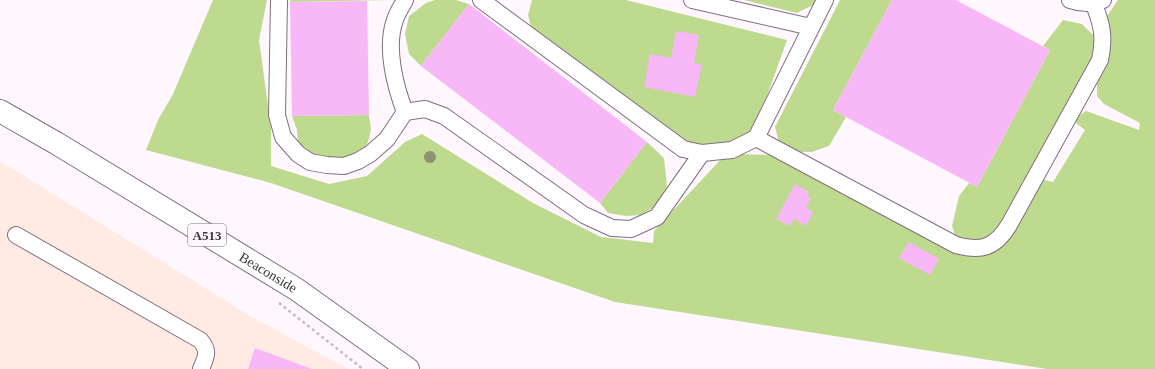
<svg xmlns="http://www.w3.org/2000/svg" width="1155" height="369" font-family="Georgia,serif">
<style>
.industrial{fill:#ffebe3}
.green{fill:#beda8f}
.building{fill:#f8b7f6}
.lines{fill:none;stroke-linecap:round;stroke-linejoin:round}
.minor-casing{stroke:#806f7f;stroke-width:18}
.highway-casing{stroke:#806f7f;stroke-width:24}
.path{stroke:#c3bcc3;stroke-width:2.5;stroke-dasharray:3 3;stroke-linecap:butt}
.minor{stroke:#fff;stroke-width:16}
.highway{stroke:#fff;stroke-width:22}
.tree{fill:#8c9274}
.labels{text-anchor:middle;stroke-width:3;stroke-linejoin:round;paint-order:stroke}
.shield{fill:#fef7fe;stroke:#777077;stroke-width:1}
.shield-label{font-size:13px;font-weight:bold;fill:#3d363d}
.street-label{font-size:14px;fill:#3d363d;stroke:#fef7fe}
</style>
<rect width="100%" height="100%" fill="#fef7fe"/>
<polygon class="industrial" points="0,161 252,317 348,369 0,369"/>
<g class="green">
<polygon points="213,0 267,0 259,40 271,128 271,166 329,184 367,176 405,142 422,134 533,203 601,237 653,243 654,231 722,158 739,154 774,155 949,249 992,252 1002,247 1040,179 1053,182 1085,130 1076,123 1075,118 1086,111 1139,130 1140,123 1104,104 1097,96 1097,76 1102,75 1111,37 1105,19 1118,0 1155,0 1155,369 1047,369 615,302 271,183 146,150 158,120 173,94"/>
<polygon points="291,0 390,0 290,2"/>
<polygon points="435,0 456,0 469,4 421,66 409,54 405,34 409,16 426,3"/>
<polygon points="532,0 626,0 787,40 756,127 730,146 702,149 672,137 531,27 528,15"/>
<polygon points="744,0 819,0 817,3 797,13"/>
<polygon points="840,0 892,0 833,110 846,117 829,146 812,152 789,152 779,142 775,127"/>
<polygon points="1063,20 1082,24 1096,38 1094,63 1006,225 990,240 967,244 956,238 952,226 959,196 969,183 977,187 1050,50 1043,46"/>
<polygon points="369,115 371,129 368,142 359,156 345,162 312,156 298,143 297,130 292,116"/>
<polygon points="647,142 664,158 667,186 661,199 653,208 640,215 626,216 608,213 600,203"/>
</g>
<g class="building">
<polygon points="892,0 956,0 1050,50 977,187 833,110"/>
<polygon points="367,1 369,115 292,116 290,2"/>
<polygon points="469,4 647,142 600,203 421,66"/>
<polygon points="676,31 699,35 694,63 702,64 695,97 644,87 650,54 671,58"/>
<polygon points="795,184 809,192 807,196 811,198 806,208 813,212 806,226 794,219 790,226 776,219"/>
<polygon points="909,242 939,259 930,275 899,258"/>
<polygon points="255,348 312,369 248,369"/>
</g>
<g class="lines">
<g class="minor-casing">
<g id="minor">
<polyline points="279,0 277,115 283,137 298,154 310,162 327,165 344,166 358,161 370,154 387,139 405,112 425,109 444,116 584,215 612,228 631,229 657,217 702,153"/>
<polyline points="481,0 683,149 702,153 732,150 756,138 825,0"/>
<polyline points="692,0 811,27"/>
<path d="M1070,0C1081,4 1092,4 1103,0"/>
<path d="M405,112C395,86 385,47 395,20C397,13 402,6 405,0"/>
<path d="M756,138L956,245C981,252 995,248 1009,225L1100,60C1105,37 1102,24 1093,2"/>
<path d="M16,235L200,340C210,351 206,357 201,369"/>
</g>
</g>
<g class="highway-casing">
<g id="highway">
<path id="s1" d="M0,111L56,143L296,289L408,369"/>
</g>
</g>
<polyline class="path" points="279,303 363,369"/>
<use href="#minor" class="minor"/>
<use href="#highway" class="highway"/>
</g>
<circle class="tree" cx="430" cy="157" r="6"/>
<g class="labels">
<rect class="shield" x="188" y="224" width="38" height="22" rx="3"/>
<g class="shield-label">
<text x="207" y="240">A513</text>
</g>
<g class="street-label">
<text dy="5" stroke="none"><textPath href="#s1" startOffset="313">Beaconside</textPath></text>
</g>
</g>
</svg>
